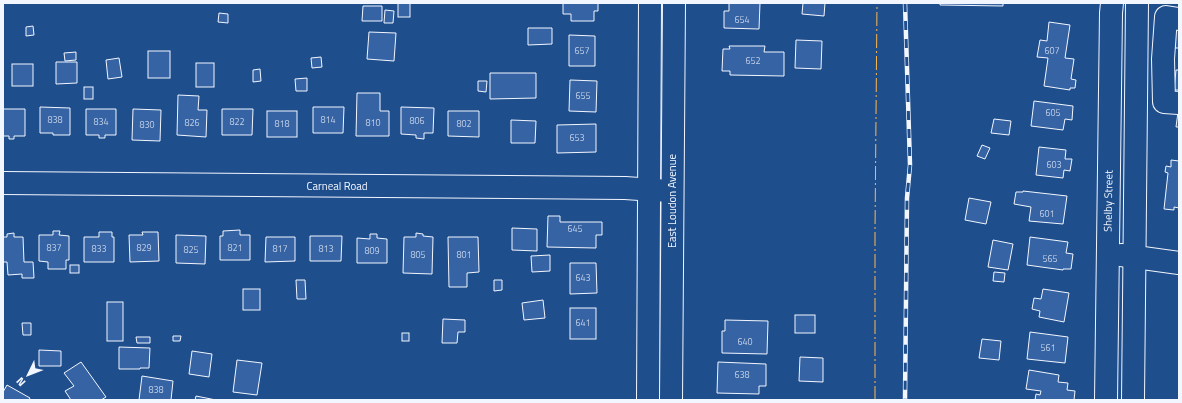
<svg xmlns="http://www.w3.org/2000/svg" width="1182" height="403" font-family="'Titillium Web',sans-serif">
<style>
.building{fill:#3563a3;stroke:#f2f6ff}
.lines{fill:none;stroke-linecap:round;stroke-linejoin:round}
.minor-casing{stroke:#f2f6ff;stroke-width:24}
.major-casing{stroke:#f2f6ff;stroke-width:24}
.minor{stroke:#1f4e8c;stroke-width:22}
.major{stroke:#1f4e8c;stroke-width:22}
.rail-casing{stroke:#f2f6ff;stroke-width:4.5}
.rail{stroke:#1f4e8c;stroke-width:3;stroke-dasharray:9;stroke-linecap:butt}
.power{stroke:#ffb74d;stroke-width:1;stroke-dasharray:14 3 2 3;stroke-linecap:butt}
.labels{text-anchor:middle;stroke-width:3;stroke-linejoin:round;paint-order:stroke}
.number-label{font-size:9px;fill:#c3d1e8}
.street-label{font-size:11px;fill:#f2f6ff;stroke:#1f4e8c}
</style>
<rect width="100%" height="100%" fill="#1f4e8c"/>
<g class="building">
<rect x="398" y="3" width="12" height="14"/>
<polygon points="563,3 598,3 598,11 594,11 594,21 571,21 571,14 563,14"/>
<polygon points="729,3 760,3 759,29 724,28 724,11 729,11"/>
<polygon points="803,3 825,3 824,16 802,14"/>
<polygon points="940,3 1003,3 1003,6 940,5"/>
<polygon points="363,6 382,6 382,21 362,21"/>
<polygon points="385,10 394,11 393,23 384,23"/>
<polygon points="219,13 228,14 228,23 218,22"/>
<polygon points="1049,22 1070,25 1065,58 1074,59 1071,79 1076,80 1075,88 1070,88 1070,90 1044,86 1048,58 1037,57 1040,40 1047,41"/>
<polygon points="33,26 34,35 26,36 26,27"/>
<polygon points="528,28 552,28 552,44 528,45"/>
<polygon points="1175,28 1179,28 1179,48 1173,48"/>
<polygon points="369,32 396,33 394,61 367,59"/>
<polygon points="569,35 595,36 595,66 569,66"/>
<polygon points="796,40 822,41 821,69 795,68"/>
<polygon points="729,46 765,46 764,52 784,52 784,76 730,75 730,71 722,71 723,49 730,49"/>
<rect x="148" y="51" width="22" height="27"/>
<polygon points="76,52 76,60 65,61 64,53"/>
<polygon points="321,57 322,67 312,68 311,58"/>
<polygon points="119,58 122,77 108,79 106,60"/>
<polygon points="56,62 77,62 77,83 56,84"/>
<rect x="196" y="63" width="18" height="24"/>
<rect x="12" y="64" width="21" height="22"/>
<polygon points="260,69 261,81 253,82 253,70"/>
<polygon points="1176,70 1179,70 1179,90 1174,90"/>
<polygon points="490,73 536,73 536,98 490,99"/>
<polygon points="307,78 307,91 296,91 295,79"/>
<polygon points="570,80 597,81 596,112 569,111"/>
<polygon points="478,81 487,81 486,92 478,91"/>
<rect x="84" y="87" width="9" height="12"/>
<polygon points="357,93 380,93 380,111 389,111 389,136 356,136"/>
<polygon points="178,95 199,96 198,110 207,110 206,137 177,135"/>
<polygon points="1034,101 1073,106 1072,120 1065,119 1063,130 1031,126"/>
<polygon points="40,107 70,108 70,135 53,135 53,133 40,133"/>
<polygon points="313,107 344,107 343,133 313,133"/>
<polygon points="401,107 434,108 433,133 424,133 424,139 416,138 416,135 401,134"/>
<polygon points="3,109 25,109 25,136 14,136 14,139 9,139 9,136 3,136"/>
<polygon points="86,109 116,109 116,135 105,135 105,138 99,138 99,135 86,135"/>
<polygon points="133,109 161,110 160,141 132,140"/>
<polygon points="222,109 253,109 252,135 222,135"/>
<rect x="267" y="111" width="30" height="26"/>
<polygon points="448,111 479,111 479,137 448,136"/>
<polygon points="1178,112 1179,112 1179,127 1176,127"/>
<polygon points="994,119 1011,121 1009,135 991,133"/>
<polygon points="511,120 536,121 535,143 511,143"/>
<polygon points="596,124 596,152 557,153 557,125"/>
<polygon points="982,145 990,148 985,159 977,156"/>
<polygon points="1039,147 1066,150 1065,159 1072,159 1070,171 1064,170 1063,178 1036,175"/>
<polygon points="1171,160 1179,161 1179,208 1174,207 1174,210 1164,209 1168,173 1165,172 1166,166 1171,167"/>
<polygon points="1023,191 1067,196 1063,224 1029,221 1031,207 1014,204 1016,192 1023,192"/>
<polygon points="969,198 991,202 986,224 965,220"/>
<polygon points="548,216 560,216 560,222 602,222 602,235 596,235 596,248 547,247"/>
<polygon points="512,228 537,229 537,251 512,250"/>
<polygon points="240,230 240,235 250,235 250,260 220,260 220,236 223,236 223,231"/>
<polygon points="53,231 60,231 59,235 69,236 69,260 66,260 66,269 48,269 48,262 39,261 39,235 53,235"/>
<polygon points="99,232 112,232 112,237 114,237 114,262 84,262 84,237 99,237"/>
<polygon points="142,232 158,232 159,261 130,262 129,235 143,235"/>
<polygon points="14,233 14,237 23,237 24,262 33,262 34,278 22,278 22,274 8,275 7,262 3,262 3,237 7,237 7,234"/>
<polygon points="416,233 423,234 423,236 433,237 432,274 403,273 404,237 416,237"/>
<polygon points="370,234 377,234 377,238 387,239 387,263 357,263 357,238 370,239"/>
<polygon points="176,235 206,236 205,264 176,263"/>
<polygon points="310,236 342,236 341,261 310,261"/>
<polygon points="266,237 295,237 295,261 265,262"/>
<polygon points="448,237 478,237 479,272 467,273 467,287 449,287"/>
<polygon points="1030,237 1068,242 1066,253 1073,254 1071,269 1063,269 1063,270 1027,265"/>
<polygon points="993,240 1013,244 1008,270 988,267"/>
<polygon points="550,255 550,271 532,272 531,256"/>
<polygon points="570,263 596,263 597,293 570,294"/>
<rect x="70" y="265" width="9" height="8"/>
<polygon points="994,272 1005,273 1004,282 993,281"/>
<polygon points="296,280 305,280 306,299 297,299"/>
<polygon points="494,280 502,280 502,290 494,291"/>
<rect x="243" y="289" width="17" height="21"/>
<polygon points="1043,289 1069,293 1064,322 1039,317 1040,311 1032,309 1034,298 1041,299"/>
<polygon points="543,300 545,318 524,320 522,303"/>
<rect x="107" y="302" width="16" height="39"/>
<rect x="570" y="308" width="26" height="31"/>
<rect x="795" y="315" width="20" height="18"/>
<polygon points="443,319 465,320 465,332 458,332 457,343 442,343"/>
<polygon points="725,320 768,321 767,354 722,353 722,331 725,331"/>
<polygon points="22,323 31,323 31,335 23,335"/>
<polygon points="1030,332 1068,337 1065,363 1027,359"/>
<rect x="402" y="333" width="7" height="8"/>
<polygon points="173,336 181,336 180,341 173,341"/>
<polygon points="136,337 150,337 150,343 137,343"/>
<polygon points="982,339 1001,341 999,360 979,358"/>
<polygon points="119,347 150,348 149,368 140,368 140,369 119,369"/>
<polygon points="39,350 61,351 61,366 39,366"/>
<polygon points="192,351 212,354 209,377 189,374"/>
<polygon points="800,357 823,358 823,382 799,381"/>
<polygon points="237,360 262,363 257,395 233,392"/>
<polygon points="81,362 106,397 101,400 71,400 65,391 74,386 64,373"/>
<polygon points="718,362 766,364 766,386 759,386 759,394 717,393"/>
<polygon points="1029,370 1059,375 1058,382 1068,383 1067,390 1075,391 1074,400 1035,400 1036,394 1040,395 1041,391 1026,389"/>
<polygon points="142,376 173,381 171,400 139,400"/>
<polygon points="7,385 30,398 29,400 3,400 3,392"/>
<polygon points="196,396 216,400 195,400"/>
</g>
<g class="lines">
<g class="minor-casing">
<g id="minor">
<polyline points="1179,19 1166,17 1163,59 1164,102 1179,103"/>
<polyline points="3,183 625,188 669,191"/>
<polyline points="1121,255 1179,263"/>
<polyline points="1106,400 1111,13 1112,3"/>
<polyline points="1133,400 1137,3"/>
</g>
</g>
<g class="major-casing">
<g id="major">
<polyline points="648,400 650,3"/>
<polyline points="671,400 674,3"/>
</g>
</g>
<use href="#minor" class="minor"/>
<use href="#major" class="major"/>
<g class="rail-casing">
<polyline id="rail" points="905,3 910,165 907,198 905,400"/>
</g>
<use href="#rail" class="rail"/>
<polyline class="power" points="875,400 875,232 877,3"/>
</g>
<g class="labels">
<g class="number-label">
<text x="742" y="23">654</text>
<text x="582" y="54">657</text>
<text x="1052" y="54">607</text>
<text x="753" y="64">652</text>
<text x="583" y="99">655</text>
<text x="1053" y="116">605</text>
<text x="55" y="123">838</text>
<text x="328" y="123">814</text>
<text x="417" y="124">806</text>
<text x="101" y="125">834</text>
<text x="237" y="125">822</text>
<text x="192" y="126">826</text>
<text x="373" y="126">810</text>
<text x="282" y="127">818</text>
<text x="464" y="127">802</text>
<text x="147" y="128">830</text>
<text x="577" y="141">653</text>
<text x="1054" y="168">603</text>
<text x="1047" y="217">601</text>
<text x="575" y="232">645</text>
<text x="54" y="251">837</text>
<text x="144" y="251">829</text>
<text x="235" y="251">821</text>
<text x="99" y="252">833</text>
<text x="280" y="252">817</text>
<text x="326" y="252">813</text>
<text x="191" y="253">825</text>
<text x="372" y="254">809</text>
<text x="418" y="258">805</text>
<text x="464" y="258">801</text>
<text x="1050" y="262">565</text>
<text x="583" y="281">643</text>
<text x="583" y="326">641</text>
<text x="745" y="345">640</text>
<text x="1048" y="351">561</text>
<text x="742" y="378">638</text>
<text x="156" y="393">838</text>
</g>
<g class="street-label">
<text x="337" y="190">Carneal Road</text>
<text transform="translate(672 201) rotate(-90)" y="4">East Loudon Avenue</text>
<text transform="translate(1108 201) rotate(-89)" y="4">Shelby Street</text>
</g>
</g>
<rect width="1182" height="403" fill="none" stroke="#f2f6ff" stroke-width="8"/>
<g transform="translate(28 375) rotate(227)" stroke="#1f4e8c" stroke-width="3" paint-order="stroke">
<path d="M0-3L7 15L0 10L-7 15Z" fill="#f2f6ff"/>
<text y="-6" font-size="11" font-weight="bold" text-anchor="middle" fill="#f2f6ff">N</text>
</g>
</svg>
